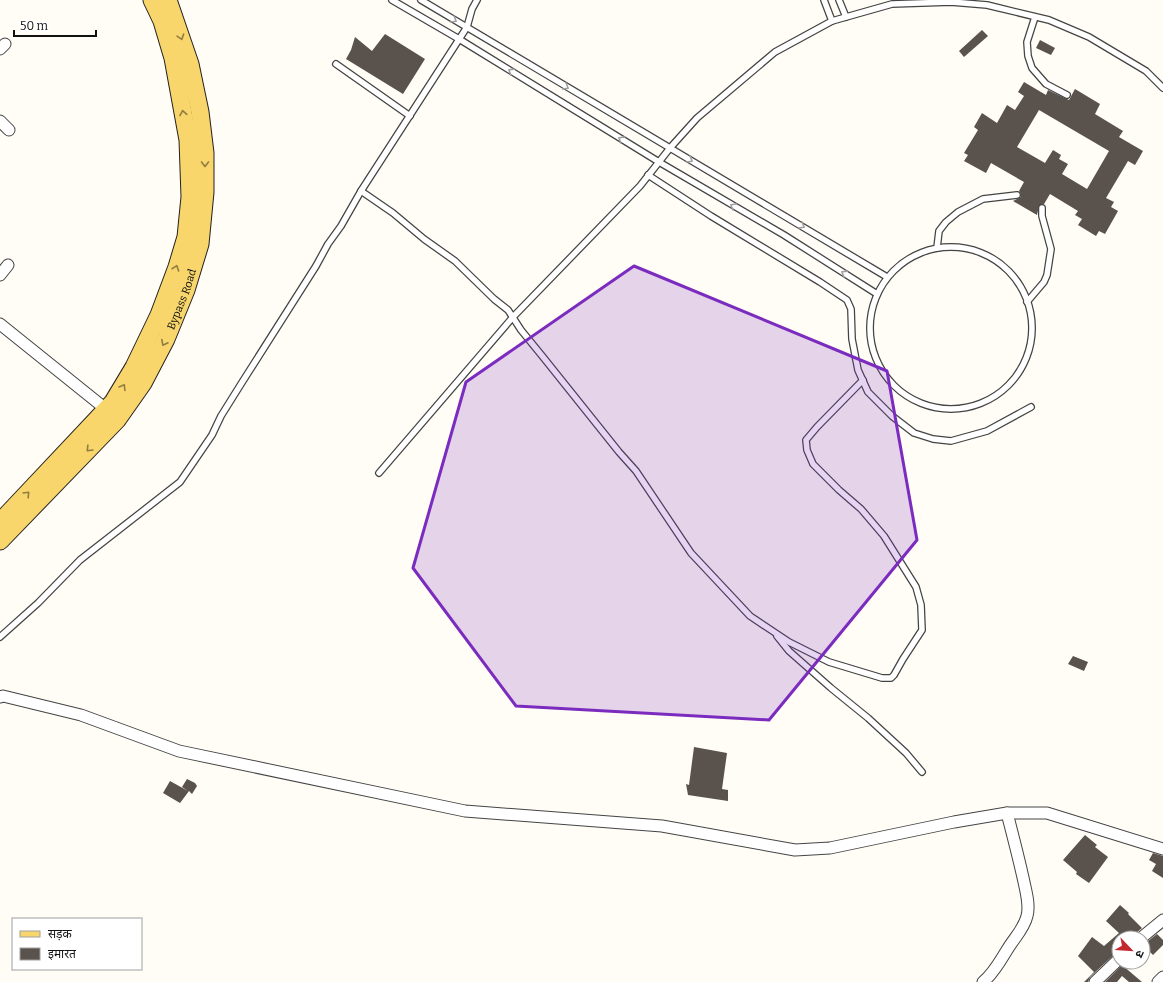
<svg xmlns="http://www.w3.org/2000/svg" width="1163" height="982" font-family="Bitter,'Noto Sans Devanagari',serif">
<style>
.building{fill:#5a524d;fill-rule:evenodd}
.lines{fill:none;stroke-linecap:round;stroke-linejoin:round}
.service-casing{stroke:#444;stroke-width:8}
.minor-casing{stroke:#444;stroke-width:13}
.primary-casing{stroke:#222;stroke-width:19}
.service{stroke:#fff;stroke-width:5.5}
.minor{stroke:#fff;stroke-width:11}
.primary{stroke:#f9d66b;stroke-width:17}
.oneway{stroke:#a0a0a0}
.oneway2{stroke:#917d42}
.marked{fill:#7b2cbf;fill-opacity:0.2;stroke:#7b2cbf;stroke-width:3;stroke-linejoin:round}
.labels{text-anchor:middle;stroke-width:4;stroke-linejoin:round;paint-order:stroke}
.street-label{font-size:11px;fill:#111;stroke:#fff}
</style>
<rect width="100%" height="100%" fill="#fffdf5"/>
<g class="building">
<polygon points="982,30 988,36 964,57 959,51"/>
<polygon points="385,34 425,59 403,94 346,59 351,50 355,37 372,51"/>
<polygon points="1040,40 1055,48 1051,55 1036,48"/>
<path d="M1024,82L1046,95L1048,90L1069,100L1075,89L1100,104L1095,114L1123,131L1119,137L1143,151L1135,165L1128,161L1106,198L1114,202L1111,207L1118,211L1105,234L1099,231L1096,236L1078,225L1082,219L1075,215L1078,211L1050,194L1044,204L1039,206L1037,215L1013,201L1021,197V194L1019,191L1024,182L991,163L986,173L964,161L968,155L964,153L978,130L974,127L982,113L997,123L1007,105L1015,110L1024,96L1018,92ZM1039,110L1109,151L1087,189L1062,174L1068,164L1059,159L1061,155L1053,150L1045,163L1017,147Z"/>
<polygon points="1073,656 1088,662 1084,671 1068,664"/>
<polygon points="694,747 727,753 722,789 728,790 728,801 688,795 686,784 689,785"/>
<polygon points="187,779 195,783 197,786 192,794 189,791 180,803 163,793 170,781 188,791 182,787"/>
<polygon points="1085,835 1097,845 1095,847 1108,857 1089,883 1076,874 1077,872 1063,860"/>
<polygon points="1153,853 1163,856 1163,878 1152,871 1156,864 1149,860"/>
<polygon points="1120,905 1129,913 1128,914 1142,928 1136,933 1134,938 1119,938 1119,950 1090,977 1088,982 1084,982 1094,972 1078,956 1092,937 1104,946 1119,933 1106,921"/>
<polygon points="1157,934 1163,940 1163,945 1153,955 1143,945"/>
<polygon points="1122,965 1142,982 1129,982 1122,976 1117,982 1105,982"/>
</g>
<g class="lines">
<g class="service-casing">
<g id="service">
<polyline points="392,0 459,39 659,162 784,235 877,294"/>
<polyline points="421,0 887,277"/>
<polyline points="824,0 832,21"/>
<polyline points="839,0 846,17"/>
<polyline points="1035,17 1027,42 1028,56 1032,68 1046,84 1067,95"/>
<polyline points="336,64 410,116"/>
<polyline points="648,175 711,216 820,282 847,300 851,309 852,339 858,370 868,392 892,416 914,433 933,439 951,441 987,431 1031,407"/>
<polyline points="361,191 393,213 424,239 455,261 494,299 508,310 521,330 543,357 619,452 636,471 691,553 750,616 789,642 829,662 882,678 891,678 894,675 903,659 922,630 921,605 916,587 884,536 861,509 839,490 813,464 807,450 806,440 817,427 863,380"/>
<circle cx="951" cy="328" r="81"/>
<polyline points="937,248 939,231 946,222 958,212 983,199 1017,195"/>
<polyline points="1027,302 1044,282 1047,275 1051,249 1042,216 1042,208"/>
<polyline points="379,473 513,317 640,186 670,148 697,118 775,52 832,21 892,4 951,2 987,5 1049,20 1089,37 1146,71 1163,88"/>
<polyline points="777,636 789,651 831,688 868,718 906,753 922,772"/>
<polyline points="0,637 38,603 80,560 180,482 212,435 221,416 241,384 316,266 328,244 341,226 361,191 467,27 472,9 477,0"/>
</g>
</g>
<g class="minor-casing">
<g id="minor">
<polyline points="0,49 5,44"/>
<polyline points="0,121 9,130"/>
<polyline points="0,275 8,265"/>
<polyline points="0,324 107,410"/>
<polyline points="0,697 3,696 81,715 179,751 465,811 662,826 795,850 830,848 954,822 1007,813 1047,813 1163,849"/>
<polyline points="1141,938 1163,920"/>
<path d="M983,982C994,973 1000,961 1007,950C1014,938 1024,929 1027,916C1030,905 1026,892 1024,882C1019,859 1013,836 1007,813"/>
<polyline points="1095,982 1119,959"/>
<polyline points="1158,982 1163,977"/>
</g>
</g>
<g class="primary-casing">
<g id="primary">
<polyline points="0,522 113,402 134,367 159,315 177,267 186,237 190,197 188,140 173,58 162,21 152,0"/>
<path id="s1" d="M0,541L117,420L143,383L166,339L186,290L200,244L205,192V153L200,112L190,64L168,0"/>
</g>
</g>
<use href="#service" class="service"/>
<use href="#minor" class="minor"/>
<use href="#primary" class="primary"/>
</g>
<defs><path id="oneway-chevron" d="M-2-3.5L2.5 0L-2 3.5" fill="none" stroke-width="1.6" stroke-linecap="round" stroke-linejoin="round"/></defs>
<g class="oneway">
<use href="#oneway-chevron" transform="translate(454 20) rotate(31)"/>
<use href="#oneway-chevron" transform="translate(511 71) rotate(-148)"/>
<use href="#oneway-chevron" transform="translate(566 87) rotate(31)"/>
<use href="#oneway-chevron" transform="translate(621 139) rotate(-148)"/>
<use href="#oneway-chevron" transform="translate(690 160) rotate(31)"/>
<use href="#oneway-chevron" transform="translate(733 206) rotate(-150)"/>
<use href="#oneway-chevron" transform="translate(802 226) rotate(31)"/>
<use href="#oneway-chevron" transform="translate(844 273) rotate(-148)"/>
</g>
<g class="oneway2">
<use href="#oneway-chevron" transform="translate(181 37) rotate(72)"/>
<use href="#oneway-chevron" transform="translate(183 113) rotate(-100)"/>
<use href="#oneway-chevron" transform="translate(205 164) rotate(90)"/>
<use href="#oneway-chevron" transform="translate(176 268) rotate(-71)"/>
<use href="#oneway-chevron" transform="translate(164 343) rotate(117)"/>
<use href="#oneway-chevron" transform="translate(123 387) rotate(-59)"/>
<use href="#oneway-chevron" transform="translate(89 449) rotate(134)"/>
<use href="#oneway-chevron" transform="translate(27 494) rotate(-46)"/>
</g>
<path class="marked" d="M634,266L887,371L917,540L769,720L516,706L413,568L466,382Z"/>
<g class="labels">
<g class="street-label">
<text dy="4" stroke="none"><textPath href="#s1" startOffset="306">Bypass Road</textPath></text>
</g>
</g>
<rect x="12" y="918" width="130" height="52" fill="#ffffff" stroke="#a0a0a0"/>
<rect x="20" y="931" width="20" height="6" fill="#f9d66b" stroke="#a0a0a0"/>
<text x="48" y="938" font-size="12" fill="#111111">सड़क</text>
<rect x="20" y="948" width="20" height="12" fill="#5a524d" stroke="#a0a0a0"/>
<text x="48" y="958" font-size="12" fill="#111111">इमारत</text>
<g transform="translate(1131 950) rotate(115)"><circle r="19" fill="#ffffff" stroke="#a0a0a0"/>
<path d="M0-3L7 15L0 10L-7 15Z" fill="#c4262e"/>
<text y="-6" font-size="11" font-weight="bold" text-anchor="middle" fill="#111111">उ</text>
</g>
<path d="M14 30v6h82v-6" fill="none" stroke="#111111" stroke-width="2"/>
<text x="20" y="30" font-size="12" fill="#111111" stroke="#ffffff" stroke-width="3" paint-order="stroke">50 m</text>
</svg>
